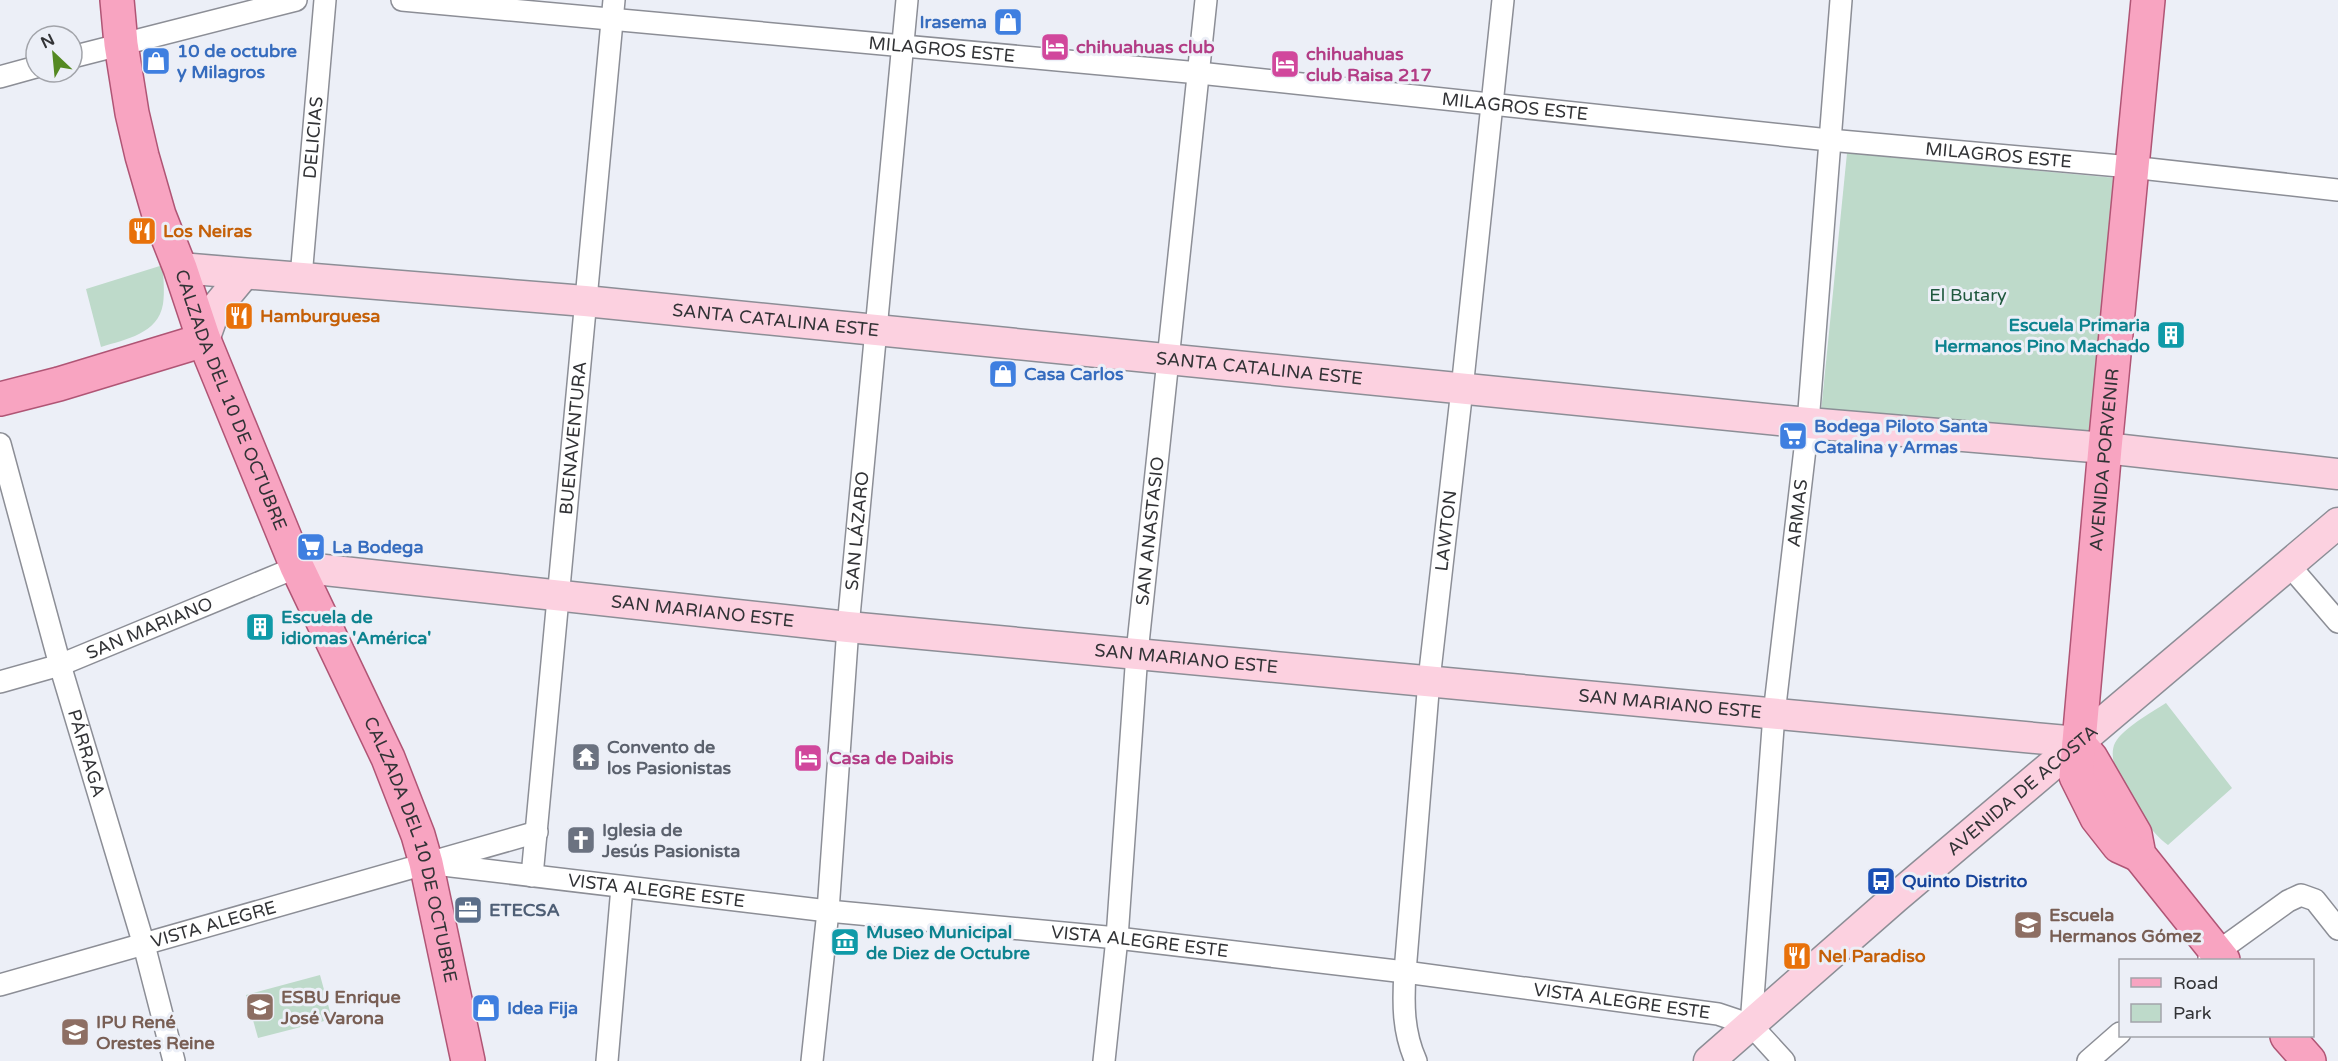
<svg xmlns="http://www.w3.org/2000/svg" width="2338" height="1061" font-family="'Varela Round',sans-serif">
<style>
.green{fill:#bedaca}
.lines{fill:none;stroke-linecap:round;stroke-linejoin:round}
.street-casing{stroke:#8c8e96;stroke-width:24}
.secondary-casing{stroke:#8c8e96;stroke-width:33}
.primary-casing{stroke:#b05575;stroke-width:36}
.street{stroke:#fff;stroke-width:21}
.secondary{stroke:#fcd1e0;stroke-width:30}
.primary{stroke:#f8a4c1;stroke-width:33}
.labels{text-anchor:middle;stroke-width:6;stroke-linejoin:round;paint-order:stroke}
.shop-label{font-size:18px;font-weight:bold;fill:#366cbe;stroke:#eceff7;text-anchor:start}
.hotel-label{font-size:18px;font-weight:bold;fill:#b23c85;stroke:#eceff7;text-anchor:start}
.street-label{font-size:18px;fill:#323336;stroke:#eceff7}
.food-label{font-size:18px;font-weight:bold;fill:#c56008;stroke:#eceff7;text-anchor:start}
.park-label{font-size:18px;fill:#1f583e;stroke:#eceff7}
.culture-label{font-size:18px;font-weight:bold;fill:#0d838f;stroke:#eceff7;text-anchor:start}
.worship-label{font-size:18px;font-weight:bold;fill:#5b616d;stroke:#eceff7;text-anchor:start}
.transit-label{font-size:18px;font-weight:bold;fill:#164399;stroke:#eceff7;text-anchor:start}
.service-label{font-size:18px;font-weight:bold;fill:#4e5e75;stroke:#eceff7;text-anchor:start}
.education-label{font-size:18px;font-weight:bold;fill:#785e54;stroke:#eceff7;text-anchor:start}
</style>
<rect width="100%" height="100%" fill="#eceff7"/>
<g class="green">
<polygon points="1847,153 2116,178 2090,438 1821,412"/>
<path d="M163,265C163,277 165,292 163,304C158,334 126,339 101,347L86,289Z"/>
<path d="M2166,703L2232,788L2168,845C2148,831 2102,768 2115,743C2123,728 2152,712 2166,703Z"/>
<polygon points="320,975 332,1019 258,1038 246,995"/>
</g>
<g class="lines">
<g class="street-casing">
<g id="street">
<path id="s1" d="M402,0L1199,73L1829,140L2131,167L2338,190"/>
<polyline points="72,57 296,0"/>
<polyline points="0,77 36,67"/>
<path id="s2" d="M301,277L325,0"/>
<path id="s3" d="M0,444L60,665L144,945L174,1061"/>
<polyline points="2289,565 2338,622"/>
<path id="s4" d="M0,682L60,665L297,567"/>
<path id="s5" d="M426,863L828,911L1117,938L1405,972L1718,1014L1751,1025L1784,1061"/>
<path id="s6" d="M532,876L614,0"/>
<polyline points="2209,958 2288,901 2301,895 2315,900 2338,929"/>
<path id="s7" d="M0,985L537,832"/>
<path id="s8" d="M1751,1025L1774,714L1808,423L1841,0"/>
<polyline points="607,1061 622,887"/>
<path id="s9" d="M812,1061L828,911L848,627L907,0"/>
<path id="s10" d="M1104,1061L1117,938L1137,653L1206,0"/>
<path id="s11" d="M1416,1061C1403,1032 1403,1004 1405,972L1429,680L1462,389L1503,0"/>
<polyline points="2088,1061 2120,1033"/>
</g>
</g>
<g class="secondary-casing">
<g id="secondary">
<path id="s12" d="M180,268L585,301L1808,423L2105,448L2338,474"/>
<polyline points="204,340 215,309 244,274"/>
<path id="s13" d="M297,567L848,627L2078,742"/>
<path id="s14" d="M1709,1061L1895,898L2338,523"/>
</g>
</g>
<g class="primary-casing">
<g id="primary">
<path id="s15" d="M117,0L121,44L132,113L142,156L159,215L180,268L204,340L297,567L388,758L418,835L426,863L468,1061"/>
<polyline points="0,399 59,384 204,340"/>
<polyline points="2079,744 2091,758 2135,834 2139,855 2223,960"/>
<path id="s16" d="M2139,855L2119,846L2097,818L2076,776L2105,448L2148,0"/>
<polyline points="2287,1036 2309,1061"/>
</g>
</g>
<use href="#street" class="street"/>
<use href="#secondary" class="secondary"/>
<use href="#primary" class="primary"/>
</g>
<defs>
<g id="shop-square" transform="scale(1.5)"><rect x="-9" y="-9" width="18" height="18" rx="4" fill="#3f7fe0" stroke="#eceff7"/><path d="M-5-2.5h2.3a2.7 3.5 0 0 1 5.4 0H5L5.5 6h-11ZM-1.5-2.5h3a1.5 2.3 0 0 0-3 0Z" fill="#fff"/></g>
<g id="hotel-square" transform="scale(1.5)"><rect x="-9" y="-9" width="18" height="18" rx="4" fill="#d1479c" stroke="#eceff7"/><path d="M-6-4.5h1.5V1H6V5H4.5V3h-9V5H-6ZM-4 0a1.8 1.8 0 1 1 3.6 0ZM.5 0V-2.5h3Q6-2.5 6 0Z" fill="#fff"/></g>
<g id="restaurant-square" transform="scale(1.5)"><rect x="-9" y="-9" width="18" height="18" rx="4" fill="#e8710a" stroke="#eceff7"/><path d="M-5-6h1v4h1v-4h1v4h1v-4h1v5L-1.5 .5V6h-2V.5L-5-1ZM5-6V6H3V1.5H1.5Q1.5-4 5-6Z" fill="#fff"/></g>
<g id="building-square" transform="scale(1.5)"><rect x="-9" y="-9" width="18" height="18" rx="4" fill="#0f9aa8" stroke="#eceff7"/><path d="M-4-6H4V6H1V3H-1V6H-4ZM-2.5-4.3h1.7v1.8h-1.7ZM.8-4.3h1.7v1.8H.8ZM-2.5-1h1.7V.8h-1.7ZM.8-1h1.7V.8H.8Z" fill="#fff"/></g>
<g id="supermarket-square" transform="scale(1.5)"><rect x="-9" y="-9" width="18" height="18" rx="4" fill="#3f7fe0" stroke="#eceff7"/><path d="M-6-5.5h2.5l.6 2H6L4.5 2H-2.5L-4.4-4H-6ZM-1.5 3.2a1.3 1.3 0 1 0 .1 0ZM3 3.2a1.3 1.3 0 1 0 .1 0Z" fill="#fff"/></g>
<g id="temple-square" transform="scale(1.5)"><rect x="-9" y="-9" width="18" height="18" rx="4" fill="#6b7280" stroke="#eceff7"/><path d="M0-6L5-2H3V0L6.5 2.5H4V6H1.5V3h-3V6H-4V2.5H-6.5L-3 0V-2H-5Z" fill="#fff"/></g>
<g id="church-square" transform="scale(1.5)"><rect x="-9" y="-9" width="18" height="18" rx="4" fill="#6b7280" stroke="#eceff7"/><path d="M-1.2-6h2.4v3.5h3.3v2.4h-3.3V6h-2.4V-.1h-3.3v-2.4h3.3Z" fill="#fff"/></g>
<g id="bus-square" transform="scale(1.5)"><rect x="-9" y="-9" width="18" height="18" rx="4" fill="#1a4fb4" stroke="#eceff7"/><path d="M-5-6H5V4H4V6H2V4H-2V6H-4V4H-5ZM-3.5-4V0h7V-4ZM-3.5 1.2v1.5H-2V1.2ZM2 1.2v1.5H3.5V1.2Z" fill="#fff"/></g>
<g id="office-square" transform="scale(1.5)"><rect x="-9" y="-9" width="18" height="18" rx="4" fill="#5c6f8a" stroke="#eceff7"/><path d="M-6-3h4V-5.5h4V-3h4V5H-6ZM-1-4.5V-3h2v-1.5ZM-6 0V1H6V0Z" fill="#fff"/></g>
<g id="school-square" transform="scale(1.5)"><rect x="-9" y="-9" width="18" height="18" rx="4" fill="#8d6e63" stroke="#eceff7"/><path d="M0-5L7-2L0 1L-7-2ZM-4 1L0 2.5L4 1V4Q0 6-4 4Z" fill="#fff"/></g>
<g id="museum-square" transform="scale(1.5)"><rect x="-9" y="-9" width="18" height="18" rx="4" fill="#0f9aa8" stroke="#eceff7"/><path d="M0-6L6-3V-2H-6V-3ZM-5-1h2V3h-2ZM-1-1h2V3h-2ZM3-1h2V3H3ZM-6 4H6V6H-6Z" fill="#fff"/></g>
</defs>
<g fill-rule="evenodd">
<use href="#shop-square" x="1008" y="22"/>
<use href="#hotel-square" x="1055" y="47"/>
<use href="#shop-square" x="156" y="61"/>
<use href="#hotel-square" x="1285" y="64"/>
<use href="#restaurant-square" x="142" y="231"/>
<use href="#restaurant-square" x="239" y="316"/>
<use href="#building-square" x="2171" y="335"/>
<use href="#shop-square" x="1003" y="374"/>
<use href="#supermarket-square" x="1793" y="436"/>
<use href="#supermarket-square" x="311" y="547"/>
<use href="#building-square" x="260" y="627"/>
<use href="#temple-square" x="586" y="757"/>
<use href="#hotel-square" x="808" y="758"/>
<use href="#church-square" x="581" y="840"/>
<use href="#bus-square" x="1881" y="881"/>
<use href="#office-square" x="468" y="910"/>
<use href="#school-square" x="2028" y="925"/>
<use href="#museum-square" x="845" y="942"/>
<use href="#restaurant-square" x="1797" y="956"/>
<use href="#school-square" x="260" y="1007"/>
<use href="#shop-square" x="486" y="1008"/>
<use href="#school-square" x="75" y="1032"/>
</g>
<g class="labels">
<g class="shop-label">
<text x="987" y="28" text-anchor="end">Irasema</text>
<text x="177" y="57">10 de octubre<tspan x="177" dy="21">y Milagros</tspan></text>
<text x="1024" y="380">Casa Carlos</text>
<text x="1814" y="432">Bodega Piloto Santa<tspan x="1814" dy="21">Catalina y Armas</tspan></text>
<text x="332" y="553">La Bodega</text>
<text x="507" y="1014">Idea Fija</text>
</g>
<g class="hotel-label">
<text x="1076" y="53">chihuahuas club</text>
<text x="1306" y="60">chihuahuas<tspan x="1306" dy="21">club Raisa 217</tspan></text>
<text x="829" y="764">Casa de Daibis</text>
</g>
<g class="street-label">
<text dy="6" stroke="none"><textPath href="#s1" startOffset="542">MILAGROS ESTE</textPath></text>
<text dy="6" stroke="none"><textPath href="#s1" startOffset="1118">MILAGROS ESTE</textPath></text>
<text dy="6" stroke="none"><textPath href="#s2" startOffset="140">DELICIAS</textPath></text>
<text dy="6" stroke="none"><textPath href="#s1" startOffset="1604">MILAGROS ESTE</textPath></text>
<text dy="6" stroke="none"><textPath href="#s12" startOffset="598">SANTA CATALINA ESTE</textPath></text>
<text dy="6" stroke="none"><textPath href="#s12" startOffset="1084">SANTA CATALINA ESTE</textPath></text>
<text dy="6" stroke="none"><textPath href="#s15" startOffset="418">CALZADA DEL 10 DE OCTUBRE</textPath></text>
<text dy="6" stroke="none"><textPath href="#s6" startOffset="440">BUENAVENTURA</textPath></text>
<text dy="6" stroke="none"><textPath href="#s16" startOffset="422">AVENIDA PORVENIR</textPath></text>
<text dy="6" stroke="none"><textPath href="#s8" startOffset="514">ARMAS</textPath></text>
<text dy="6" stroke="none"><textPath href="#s9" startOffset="532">SAN LÁZARO</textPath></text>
<text dy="6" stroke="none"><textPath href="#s10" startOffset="532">SAN ANASTASIO</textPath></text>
<text dy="6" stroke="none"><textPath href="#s11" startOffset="534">LAWTON</textPath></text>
<text dy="6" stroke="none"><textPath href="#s13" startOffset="408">SAN MARIANO ESTE</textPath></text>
<text dy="6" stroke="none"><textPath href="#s4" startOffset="159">SAN MARIANO</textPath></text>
<text dy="6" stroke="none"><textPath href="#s13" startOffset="894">SAN MARIANO ESTE</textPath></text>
<text dy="6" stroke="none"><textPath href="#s13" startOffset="1380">SAN MARIANO ESTE</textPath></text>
<text dy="6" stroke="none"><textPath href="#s3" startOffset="321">PÁRRAGA</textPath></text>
<text dy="6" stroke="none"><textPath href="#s14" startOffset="414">AVENIDA DE ACOSTA</textPath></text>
<text dy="6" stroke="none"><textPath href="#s15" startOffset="904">CALZADA DEL 10 DE OCTUBRE</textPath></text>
<text dy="6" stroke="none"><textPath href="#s5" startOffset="232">VISTA ALEGRE ESTE</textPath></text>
<text dy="6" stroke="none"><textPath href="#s7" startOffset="222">VISTA ALEGRE</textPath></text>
<text dy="6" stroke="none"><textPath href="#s5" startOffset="718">VISTA ALEGRE ESTE</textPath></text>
<text dy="6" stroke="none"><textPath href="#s5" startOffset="1204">VISTA ALEGRE ESTE</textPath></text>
</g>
<g class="food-label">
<text x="163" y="237">Los Neiras</text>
<text x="260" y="322">Hamburguesa</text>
<text x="1818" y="962">Nel Paradiso</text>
</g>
<g class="park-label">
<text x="1968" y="301">El Butary</text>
</g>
<g class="culture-label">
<text x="2150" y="331" text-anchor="end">Escuela Primaria<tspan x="2150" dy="21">Hermanos Pino Machado</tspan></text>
<text x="281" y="623">Escuela de<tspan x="281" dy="21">idiomas 'América'</tspan></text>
<text x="866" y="938">Museo Municipal<tspan x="866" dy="21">de Diez de Octubre</tspan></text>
</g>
<g class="worship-label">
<text x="607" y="753">Convento de<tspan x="607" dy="21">los Pasionistas</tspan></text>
<text x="602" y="836">Iglesia de<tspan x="602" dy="21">Jesús Pasionista</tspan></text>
</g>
<g class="transit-label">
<text x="1902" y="887">Quinto Distrito</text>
</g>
<g class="service-label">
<text x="489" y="916">ETECSA</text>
</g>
<g class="education-label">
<text x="2049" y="921">Escuela<tspan x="2049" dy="21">Hermanos Gómez</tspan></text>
<text x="281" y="1003">ESBU Enrique<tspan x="281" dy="21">José Varona</tspan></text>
<text x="96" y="1028">IPU René<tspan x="96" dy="21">Orestes Reine</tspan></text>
</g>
</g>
<rect x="2119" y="959" width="195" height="78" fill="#eceff7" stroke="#a2a4aa" stroke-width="1.5"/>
<rect x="2131" y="978" width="30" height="9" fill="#f8a4c1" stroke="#a2a4aa" stroke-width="1.5"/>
<text x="2173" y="989" font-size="18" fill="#323336">Road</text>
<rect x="2131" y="1004" width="30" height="18" fill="#bedaca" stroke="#a2a4aa" stroke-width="1.5"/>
<text x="2173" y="1019" font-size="18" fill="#323336">Park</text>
<g transform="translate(54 54) rotate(334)"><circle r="28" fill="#eceff7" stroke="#a2a4aa" stroke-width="1.5"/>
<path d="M0-4.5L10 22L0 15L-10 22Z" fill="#548922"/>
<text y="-9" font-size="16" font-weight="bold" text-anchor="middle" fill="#323336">N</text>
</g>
</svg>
